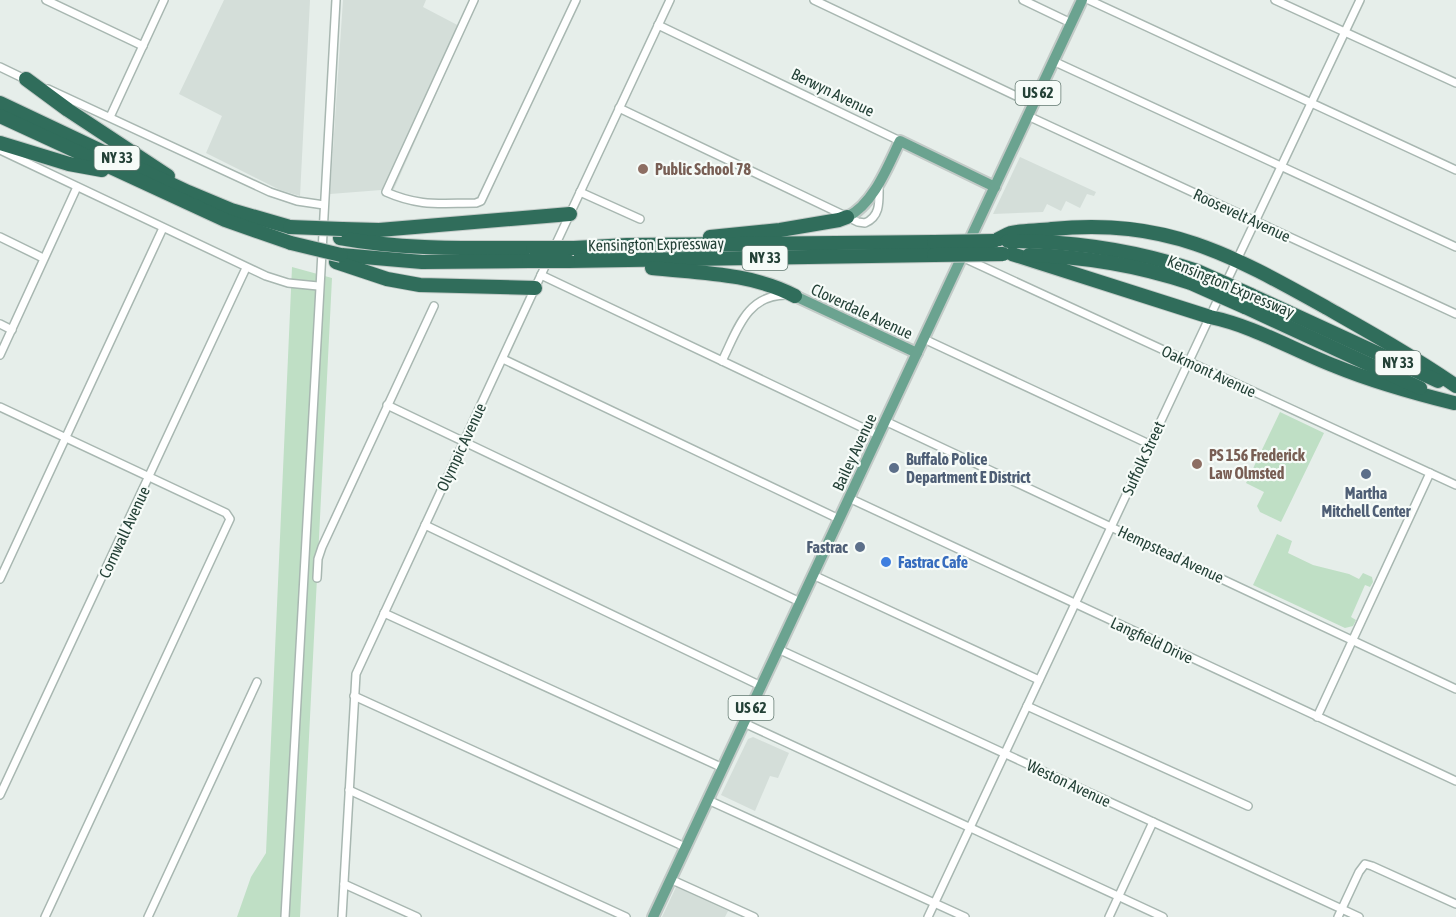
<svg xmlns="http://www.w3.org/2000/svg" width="1456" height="917" font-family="'Asap Condensed',sans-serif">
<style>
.built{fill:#d4ded9}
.green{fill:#bfdfc5}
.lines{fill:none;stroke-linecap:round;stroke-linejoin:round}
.minor-casing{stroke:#a8b7b1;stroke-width:10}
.primary-casing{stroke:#c2cac7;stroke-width:14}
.motorway-casing{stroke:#c2cac7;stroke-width:16}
.minor{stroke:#fff;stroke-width:7}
.primary{stroke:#6ba390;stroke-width:10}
.motorway{stroke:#306d5b;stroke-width:14}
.motorway-bridge-casing{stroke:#c2cac7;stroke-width:16;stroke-linecap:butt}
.motorway-bridge{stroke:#306d5b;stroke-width:14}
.education-dot{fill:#8d6e63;stroke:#f6fbf8;stroke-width:2}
.service-dot{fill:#5c6f8a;stroke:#f6fbf8;stroke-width:2}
.shop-dot{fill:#3f7fe0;stroke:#f6fbf8;stroke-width:2}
.labels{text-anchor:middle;stroke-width:4.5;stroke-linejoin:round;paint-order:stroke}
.shield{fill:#f6fbf8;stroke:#637971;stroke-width:1.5}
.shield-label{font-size:15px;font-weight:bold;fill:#244137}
.street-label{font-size:16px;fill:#244137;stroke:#f6fbf8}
.education-label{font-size:16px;font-weight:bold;fill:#785e54;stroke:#f6fbf8;text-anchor:start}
.service-label{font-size:16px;font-weight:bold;fill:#4e5e75;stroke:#f6fbf8;text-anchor:start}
.shop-label{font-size:16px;font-weight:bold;fill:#366cbe;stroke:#f6fbf8;text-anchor:start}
</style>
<rect width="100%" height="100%" fill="#e6eeea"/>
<g class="built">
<polygon points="224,0 310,0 300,196 280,190 206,153 222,116 179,94"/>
<polygon points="343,0 426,0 423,7 465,29 394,189 330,194"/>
<polygon points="1020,157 1096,192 1094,196 1087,194 1080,208 1066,201 1061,211 1047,204 1043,212 993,214"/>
<polygon points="753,737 789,753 778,778 770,776 755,811 721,795 748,739"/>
<polygon points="676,887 728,911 725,917 662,917"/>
</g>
<g class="green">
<polygon points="292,267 332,278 300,917 237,917 251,877 266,853"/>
<polygon points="1280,412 1324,433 1281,522 1260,512 1257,506 1264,492 1246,483"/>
<polygon points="1277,534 1292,541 1288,553 1313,565 1349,574 1359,579 1363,573 1372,577 1373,582 1370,587 1365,585 1351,617 1356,620 1353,626 1345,628 1253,585"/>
</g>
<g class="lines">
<g class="minor-casing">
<g id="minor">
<polyline points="46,0 143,46"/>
<path d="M474,0L386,192C420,207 440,203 476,203L481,201L576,0"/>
<polyline points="814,0 1033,104"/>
<polyline points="1023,0 1071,23"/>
<polyline points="1089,0 1456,170"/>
<polyline points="1275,0 1456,83"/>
<polyline points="658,25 900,141"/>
<polyline points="1053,61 1456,247"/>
<polyline points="0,67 27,80"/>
<polyline points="48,89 270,192 297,201 324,205"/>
<path d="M619,108L858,222L865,223C881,216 879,201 879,186"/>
<polyline points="1028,116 1456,314"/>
<polyline points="110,117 164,0"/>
<polyline points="0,150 266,276 288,283 318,286"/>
<polyline points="580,192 640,219"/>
<polyline points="0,237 43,258"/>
<polyline points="554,248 670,0"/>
<polyline points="964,258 1456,485"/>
<polyline points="541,275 878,435"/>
<polyline points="1225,285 1360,0"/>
<polyline points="0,324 12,330"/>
<polyline points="924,339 1149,444"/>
<polyline points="0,355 77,187"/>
<polyline points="503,359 839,519"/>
<path d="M722,361C737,331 746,295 786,295"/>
<polyline points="387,405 800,602"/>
<polyline points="0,407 226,513 230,519 45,917"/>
<polyline points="885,421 1456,689"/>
<polyline points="849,498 1456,781"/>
<polyline points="425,525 761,686"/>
<polyline points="813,575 1039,680"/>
<polyline points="317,578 318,559 322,547 434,306"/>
<polyline points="0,579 163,228"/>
<polyline points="384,613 723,768"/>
<polyline points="778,649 1359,917"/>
<polyline points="354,696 685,847"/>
<polyline points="1027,706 1248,806"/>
<polyline points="1317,717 1430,473"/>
<polyline points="744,723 1163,917"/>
<polyline points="349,790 626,917"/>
<polyline points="0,795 246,268"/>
<polyline points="708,800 965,917"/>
<polyline points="670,879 754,917"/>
<polyline points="344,884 417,917"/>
<polyline points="148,917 257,682"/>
<polyline points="285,917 336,0"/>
<polyline points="342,917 356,674 548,260"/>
<polyline points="928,917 1220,295"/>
<polyline points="1109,917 1153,822"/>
<polyline points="1338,917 1359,872 1365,864 1372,866 1456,904"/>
</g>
</g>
<g class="primary-casing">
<g id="primary">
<path d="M847,217C873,205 888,166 900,141L995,187"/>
<polyline points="795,296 917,353"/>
<polyline points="653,917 1082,0"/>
</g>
</g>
<g class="motorway-casing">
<g id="motorway">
<polyline points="26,79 68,110 168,176"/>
<polyline points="0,103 188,192 231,210 290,227"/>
<polyline points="0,116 225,220 291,243"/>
<polyline points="0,143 69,164 102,170"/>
<polyline points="342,229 379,230 570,214"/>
<polyline points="710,237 780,230 839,220 847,217"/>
<path d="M340,238C406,250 466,248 533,248"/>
<path d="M994,241C1000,239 1005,235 1011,233C1023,230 1039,231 1052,229C1166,218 1230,254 1327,308C1371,333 1414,357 1456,386"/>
<path d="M1008,241C1073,241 1135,250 1197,271"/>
<polyline points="574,248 627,245 934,242"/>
<path d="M1012,254L1210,317C1254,326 1293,350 1335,366C1374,382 1414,393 1454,403"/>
<polyline points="341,255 422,262 529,261"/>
<path d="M1029,255C1087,257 1136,265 1191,283"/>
<polyline points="568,261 934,255"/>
<polyline points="336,262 387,279 420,285 535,288"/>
<path d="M652,268C699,273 752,273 795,296"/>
<polyline points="1251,295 1438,381"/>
<polyline points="1245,307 1420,388"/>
</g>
</g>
<use href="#minor" class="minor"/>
<use href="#primary" class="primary"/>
<use href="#motorway" class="motorway"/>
<g class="motorway-bridge-casing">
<g id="motorway-bridge">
<polyline points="290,227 342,229"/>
<polyline points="934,242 994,241"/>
<polyline points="291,243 341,255"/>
<polyline points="533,248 574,248"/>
<polyline points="934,255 1003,254"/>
<polyline points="529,261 568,261"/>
<polyline points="1197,271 1251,295"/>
<polyline points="1191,283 1245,307"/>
</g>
</g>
<use href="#motorway-bridge" class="motorway-bridge"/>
</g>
<g class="education-dot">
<circle cx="643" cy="169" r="6"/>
<circle cx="1197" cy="464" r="6"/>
</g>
<g class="service-dot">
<circle cx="894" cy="468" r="6"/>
<circle cx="1366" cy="474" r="6"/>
<circle cx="860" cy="547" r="6"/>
</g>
<circle class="shop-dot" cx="886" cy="562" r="6"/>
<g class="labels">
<g class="shield">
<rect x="1015.5" y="81" width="45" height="24" rx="4.5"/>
<rect x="94.5" y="146" width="45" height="24" rx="4.5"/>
<rect x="742.5" y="246" width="45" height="24" rx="4.5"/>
<rect x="1375.5" y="351" width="45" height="24" rx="4.5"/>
<rect x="728.5" y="696" width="45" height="24" rx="4.5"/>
</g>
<g class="shield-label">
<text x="1038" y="98">US 62</text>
<text x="117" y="163">NY 33</text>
<text x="765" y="263">NY 33</text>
<text x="1398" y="368">NY 33</text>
<text x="751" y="713">US 62</text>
</g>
<g class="street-label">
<text transform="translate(833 92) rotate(26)" y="6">Berwyn Avenue</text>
<text transform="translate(1242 215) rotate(25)" y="6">Roosevelt Avenue</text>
<text transform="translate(656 244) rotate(-1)" y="6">Kensington Expressway</text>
<text transform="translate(1231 286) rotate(23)" y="6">Kensington Expressway</text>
<text transform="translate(862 311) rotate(25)" y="6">Cloverdale Avenue</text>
<text transform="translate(1209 371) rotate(25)" y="6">Oakmont Avenue</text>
<text transform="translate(461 447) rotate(-65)" y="6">Olympic Avenue</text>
<text transform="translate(854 452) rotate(-65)" y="6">Bailey Avenue</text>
<text transform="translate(1143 458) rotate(-65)" y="6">Suffolk Street</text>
<text transform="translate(124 532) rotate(-65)" y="6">Cornwall Avenue</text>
<text transform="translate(1171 554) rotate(25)" y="6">Hempstead Avenue</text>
<text transform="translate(1152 640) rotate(25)" y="6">Langfield Drive</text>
<text transform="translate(1069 783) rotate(25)" y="6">Weston Avenue</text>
</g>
<g class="education-label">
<text x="655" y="175">Public School 78</text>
<text x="1209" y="461">PS 156 Frederick<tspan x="1209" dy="18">Law Olmsted</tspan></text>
</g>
<g class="service-label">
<text x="906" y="465">Buffalo Police<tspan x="906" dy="18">Department E District</tspan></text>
<text x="1366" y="499" text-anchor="middle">Martha<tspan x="1366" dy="18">Mitchell Center</tspan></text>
<text x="848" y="553" text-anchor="end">Fastrac</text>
</g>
<g class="shop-label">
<text x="898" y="568">Fastrac Cafe</text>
</g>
</g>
</svg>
